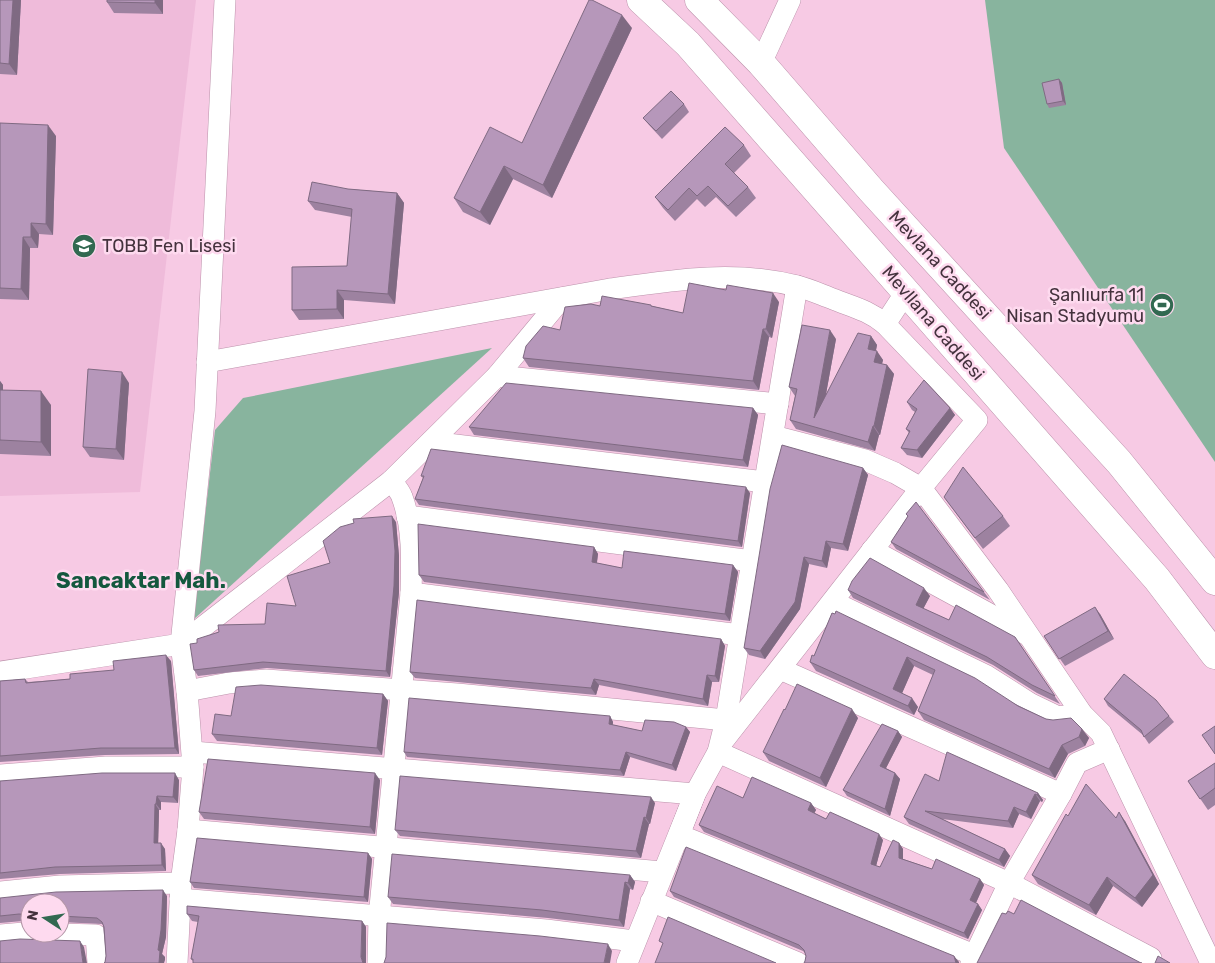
<svg xmlns="http://www.w3.org/2000/svg" width="1215" height="963" font-family="Rubik,sans-serif">
<style>
.built{fill:#efbbda}
.green{fill:#88b49e}
.lines{fill:none;stroke-linecap:round;stroke-linejoin:round}
.minor-casing{stroke:#bc92ab;stroke-width:22}
.major-casing{stroke:#bc92ab;stroke-width:29}
.minor{stroke:#fff;stroke-width:21}
.major{stroke:#fff;stroke-width:28}
.wall{fill:#9d82a0}
.shaded-wall{fill:#7f6a82}
.building{fill:#b697ba;stroke:#7f6a82}
.labels{text-anchor:middle;stroke-width:5;stroke-linejoin:round;paint-order:stroke}
.poi-label{font-size:18px;fill:#44323d;stroke:#fedaef;text-anchor:start}
.street-label{font-size:18px;fill:#44323d;stroke:#fedaef}
.district-label{font-size:22px;font-weight:bold;fill:#14583e;stroke:#fedaef}
</style>
<rect width="100%" height="100%" fill="#f7cae4"/>
<polygon class="built" points="0,0 196,0 140,492 0,496"/>
<g class="green">
<polygon points="985,0 1215,0 1215,462 1004,148"/>
<polygon points="492,348 193,620 215,430 243,398"/>
</g>
<g class="lines">
<g class="minor-casing">
<g id="minor">
<polyline points="761,63 790,0"/>
<polyline points="797,286 726,720 718,752 695,794 679,835 974,955"/>
<polyline points="885,324 977,420 921,488 998,590 1082,714 1101,733 1211,963"/>
<path d="M207,362L610,289C673,280 735,270 797,286C809,289 822,295 833,299C853,307 868,310 885,324L906,292"/>
<polyline points="497,376 778,404"/>
<polyline points="431,442 765,482"/>
<polyline points="407,516 752,561"/>
<polyline points="872,550 1026,634"/>
<polyline points="411,593 740,635"/>
<polyline points="833,602 987,676 1031,704 1058,717 1082,714"/>
<polyline points="780,669 1061,794"/>
<polyline points="0,672 181,644 205,411 225,0"/>
<polyline points="187,691 229,683 266,680 457,694 726,720"/>
<polyline points="723,741 921,488 895,473 865,460 773,436"/>
<polyline points="193,752 695,794 627,963"/>
<polyline points="718,752 1009,883 1151,958"/>
<polyline points="0,775 106,767 193,767"/>
<polyline points="188,830 662,872"/>
<polyline points="0,892 60,886 181,883"/>
<polyline points="180,899 546,930 634,941"/>
<polyline points="651,901 798,963"/>
<polyline points="0,935 24,933 96,935 98,963"/>
<polyline points="177,963 181,883 188,830 193,767 187,691 181,644 391,481 497,376 562,298"/>
<path d="M378,963L379,917L411,593C412,561 413,526 402,497C400,491 395,486 391,481"/>
<polyline points="971,963 1009,883 1061,794 1077,763 1109,749"/>
</g>
</g>
<g class="major-casing">
<g id="major">
<polyline points="641,0 688,44 906,292 1157,579 1215,655"/>
<polyline points="699,0 761,63 871,190 1119,462 1215,581"/>
</g>
</g>
<use href="#minor" class="minor"/>
<use href="#major" class="major"/>
</g>
<g class="wall">
<polygon points="0,0 21,0 17,75 0,74"/>
<polygon points="163,0 163,14 114,13 107,2"/>
<polygon points="632,28 552,198 513,179 490,225 463,212 454,198 522,143"/>
<polygon points="1059,79 1062,83 1066,105 1049,108 1047,104"/>
<polygon points="684,104 689,112 662,139 649,125 643,118"/>
<polygon points="0,123 56,136 53,235 39,234 38,248 30,248 29,300 0,299"/>
<polygon points="744,145 751,156 734,173 748,187 756,198 736,217 716,197 705,207 697,199 675,221 663,208 655,197"/>
<polygon points="348,189 397,193 404,203 395,304 344,300 344,319 299,320 292,310 347,266 352,217 315,210 308,201"/>
<polygon points="779,302 772,338 769,337 759,390 529,367 523,358 560,330 600,306 652,306 683,313"/>
<polygon points="871,336 877,345 876,351 883,360 882,364 887,365 894,374 880,435 879,435 875,451 796,429 790,420 795,396 789,387 836,339 826,394"/>
<polygon points="0,381 3,385 3,390 51,405 51,456 0,454"/>
<polygon points="129,383 124,460 90,457 83,447"/>
<polygon points="907,402 950,408 955,415 922,458 907,455 901,448 909,433 906,429 915,412 912,410"/>
<polygon points="753,408 758,415 748,467 474,435 469,427"/>
<polygon points="863,468 868,475 848,551 831,548 827,568 809,564 800,609 765,659 749,655 744,648"/>
<polygon points="421,476 750,493 742,547 419,505 415,499 423,478"/>
<polygon points="944,497 1003,516 1010,526 983,549"/>
<polygon points="908,516 984,592 990,600 896,549 891,542"/>
<polygon points="396,522 399,556 399,592 390,677 267,668 198,676 194,670 265,624 296,606 330,563"/>
<polygon points="594,547 598,554 597,563 622,568 733,565 738,572 730,621 424,582 419,575"/>
<polygon points="848,590 930,596 923,609 949,620 1015,637 1060,704 1037,693 993,665 853,598"/>
<polygon points="832,613 1046,719 1082,729 1089,738 1085,746 1068,754 1055,778 924,720 918,711 933,675 914,666 902,693 918,707 914,715 816,671 810,662 814,656"/>
<polygon points="1100,614 1114,639 1065,666 1044,636"/>
<polygon points="721,639 725,646 719,682 712,682 708,706 599,685 596,695 415,678 410,672"/>
<polygon points="171,661 179,754 105,755 0,762 0,681 25,679 28,682 70,679 114,670"/>
<polygon points="383,694 388,701 382,755 217,741 212,734 231,716"/>
<polygon points="1104,699 1169,716 1174,722 1149,744 1143,735 1108,706"/>
<polygon points="610,716 613,722 613,725 642,731 686,727 690,732 676,771 630,757 624,776 407,757 404,752"/>
<polygon points="858,718 826,787 769,761 763,752"/>
<polygon points="898,731 902,737 886,768 895,773 900,779 890,816 847,796 843,790"/>
<polygon points="1215,763 1215,805 1208,810 1188,781"/>
<polygon points="179,780 178,803 161,802 161,810 159,810 158,843 165,849 166,871 60,874 0,879 0,781"/>
<polygon points="380,780 375,834 204,819 199,812"/>
<polygon points="939,781 1038,793 1043,800 1042,802 1040,801 1031,819 1019,814 1013,828 942,819 1005,849 1010,856 1004,867 909,824 904,817"/>
<polygon points="743,798 811,803 816,810 814,813 826,819 883,840 876,866 880,867 899,843 903,849 903,859 932,869 980,879 984,885 976,903 978,904 982,910 968,939 704,832 699,825"/>
<polygon points="655,803 650,824 649,824 641,858 400,836 395,830"/>
<polygon points="1068,816 1116,818 1125,821 1159,884 1142,907 1113,886 1096,915 1038,884 1032,875"/>
<polygon points="368,853 372,859 368,902 194,888 190,882"/>
<polygon points="630,875 635,882 633,890 630,889 624,927 548,918 393,904 388,897"/>
<polygon points="670,891 954,956 959,963 804,963 805,961 806,956 805,953 803,951 674,897"/>
<polygon points="167,896 166,937 162,954 165,957 105,962 106,956 103,925 102,924 60,922 60,903 30,903 30,921 23,921 0,923 0,898"/>
<polygon points="187,914 362,921 366,927 193,961 191,959 198,922 192,921"/>
</g>
<g class="shaded-wall">
<polygon points="13,0 21,0 17,75 9,64"/>
<polygon points="155,0 163,0 163,14 155,3"/>
<polygon points="622,15 632,28 552,198 543,185"/>
<polygon points="1059,79 1062,83 1066,105 1063,101"/>
<polygon points="48,125 56,136 53,235 46,224"/>
<polygon points="504,166 513,179 490,225 480,212"/>
<polygon points="397,193 404,203 395,304 388,294"/>
<polygon points="31,223 39,234 38,248 31,237"/>
<polygon points="23,237 30,248 29,300 21,289"/>
<polygon points="337,290 344,300 344,319 337,309"/>
<polygon points="773,293 779,302 772,338 766,329"/>
<polygon points="763,329 769,337 759,390 753,381"/>
<polygon points="830,330 836,339 820,427 814,418"/>
<polygon points="871,336 877,345 874,358 868,349"/>
<polygon points="877,351 883,360 880,371 874,362"/>
<polygon points="887,365 894,374 880,435 874,426"/>
<polygon points="122,372 129,383 124,460 116,449"/>
<polygon points="0,381 3,385 3,404 0,400"/>
<polygon points="41,391 51,405 51,456 41,442"/>
<polygon points="753,408 758,415 748,467 743,460"/>
<polygon points="950,408 955,415 922,458 917,450"/>
<polygon points="873,426 879,435 875,451 868,442"/>
<polygon points="863,468 868,475 848,551 843,544"/>
<polygon points="746,487 750,493 742,547 738,541"/>
<polygon points="392,516 396,522 399,556 399,592 390,677 386,671"/>
<polygon points="826,541 831,548 827,568 822,561"/>
<polygon points="594,547 598,554 596,568 592,562"/>
<polygon points="804,557 809,564 800,609 765,659 760,651"/>
<polygon points="733,565 738,572 730,621 725,614"/>
<polygon points="924,588 930,596 921,613 916,605"/>
<polygon points="1095,607 1100,614 1114,639 1108,631"/>
<polygon points="721,639 725,646 719,682 715,676"/>
<polygon points="166,655 171,661 179,754 175,748"/>
<polygon points="907,657 914,666 900,698 893,689"/>
<polygon points="707,675 712,682 708,706 703,699"/>
<polygon points="594,679 599,685 596,695 591,688"/>
<polygon points="383,694 388,701 382,755 377,748"/>
<polygon points="912,698 918,707 914,715 908,706"/>
<polygon points="852,709 858,718 826,787 820,778"/>
<polygon points="610,716 613,722 612,729 609,724"/>
<polygon points="686,727 690,732 676,771 672,765"/>
<polygon points="1082,729 1089,738 1085,746 1079,737"/>
<polygon points="898,731 902,737 884,772 880,766"/>
<polygon points="1062,745 1068,754 1055,778 1049,769"/>
<polygon points="626,752 630,757 624,776 620,770"/>
<polygon points="175,773 179,780 178,803 173,797"/>
<polygon points="375,773 380,780 375,834 370,827"/>
<polygon points="895,773 900,779 890,816 885,809"/>
<polygon points="1038,793 1043,800 1042,802 1037,795"/>
<polygon points="1035,794 1040,801 1031,819 1026,812"/>
<polygon points="157,796 161,802 161,810 156,804"/>
<polygon points="651,797 655,803 650,824 646,818"/>
<polygon points="811,803 816,810 813,816 808,810"/>
<polygon points="155,804 159,810 158,850 154,843"/>
<polygon points="1014,807 1019,814 1013,828 1008,821"/>
<polygon points="1119,812 1125,821 1159,884 1142,907 1135,898"/>
<polygon points="644,817 649,824 641,858 636,851"/>
<polygon points="879,834 883,840 875,870 871,864"/>
<polygon points="161,843 165,849 166,871 162,865"/>
<polygon points="899,843 903,849 903,864 899,858"/>
<polygon points="1005,849 1010,856 1004,867 999,860"/>
<polygon points="368,853 372,859 368,902 364,897"/>
<polygon points="630,875 635,882 633,890 628,883"/>
<polygon points="1107,877 1113,886 1096,915 1089,905"/>
<polygon points="980,879 984,885 974,907 970,900"/>
<polygon points="625,882 630,889 624,927 619,920"/>
<polygon points="163,890 167,896 166,937 162,954 165,957 165,960 164,963 159,963 158,950"/>
<polygon points="978,904 982,910 968,939 964,933"/>
<polygon points="362,921 366,927 366,963 363,963 361,957"/>
<polygon points="80,941 84,947 87,963 83,963"/>
<polygon points="608,944 612,951 610,963 604,963"/>
<polygon points="954,956 959,962 959,963 956,963"/>
</g>
<g class="building">
<polygon points="0,0 13,0 9,64 0,63"/>
<polygon points="107,0 155,0 155,3 107,2"/>
<polygon points="589,0 592,0 622,15 543,185 504,166 480,212 454,198 490,127 522,143"/>
<polygon points="1059,79 1063,101 1047,104 1042,83"/>
<polygon points="671,91 684,104 656,131 643,118"/>
<polygon points="0,123 48,125 46,224 31,223 31,237 23,237 21,289 0,288"/>
<polygon points="725,127 744,145 725,164 748,187 728,206 708,186 697,196 689,188 668,210 655,197"/>
<polygon points="312,182 348,189 397,193 388,294 337,290 337,309 292,310 292,267 347,266 352,209 308,201"/>
<polygon points="689,283 726,290 727,285 773,293 766,329 763,329 753,381 523,358 526,346 543,326 560,330 565,307 591,304 600,306 602,296 651,305 651,306 683,313"/>
<polygon points="802,325 830,330 814,418 858,333 871,336 868,349 877,351 874,362 887,365 874,426 873,426 868,442 790,420 797,389 789,387"/>
<polygon points="88,369 122,372 116,449 83,447"/>
<polygon points="924,380 950,408 917,450 901,448 910,431 906,429 917,409 907,402"/>
<polygon points="506,383 753,408 743,460 469,427"/>
<polygon points="0,390 41,391 41,442 0,440"/>
<polygon points="782,445 863,468 843,544 826,541 822,561 804,557 795,602 760,651 744,648 770,489"/>
<polygon points="431,449 746,487 738,541 415,499 424,476 421,476"/>
<polygon points="963,467 1003,516 975,538 944,497"/>
<polygon points="916,502 984,592 891,542 908,516 906,514"/>
<polygon points="392,516 395,551 394,586 386,671 263,662 194,670 190,644 197,643 197,639 219,632 218,625 265,624 267,603 296,606 287,576 330,563 323,541 340,527 354,523 353,519"/>
<polygon points="418,524 594,547 592,562 622,568 624,551 733,565 725,614 419,575"/>
<polygon points="870,558 924,588 916,605 949,620 956,605 1015,637 1055,696 1032,685 987,657 848,590 852,581"/>
<polygon points="417,600 721,639 715,676 707,675 703,699 594,679 591,688 410,672"/>
<polygon points="1095,607 1108,631 1059,659 1044,636"/>
<polygon points="836,611 975,678 1018,706 1046,719 1053,720 1071,718 1082,729 1079,737 1062,745 1049,769 918,711 935,670 907,657 893,689 912,698 908,706 810,662 812,655 814,656 832,613 835,614"/>
<polygon points="166,655 175,748 101,748 0,756 0,681 25,679 26,683 70,679 70,674 114,670 113,661"/>
<polygon points="1124,674 1156,700 1169,716 1144,737 1141,730 1104,699"/>
<polygon points="797,684 852,709 820,778 763,752 784,709 785,710"/>
<polygon points="261,685 383,694 377,748 212,734 215,714 231,716 236,687"/>
<polygon points="409,698 610,716 609,724 642,731 645,720 674,722 686,727 672,765 626,752 620,770 404,752"/>
<polygon points="882,724 898,731 880,766 895,773 885,809 843,790"/>
<polygon points="1215,726 1215,754 1202,735"/>
<polygon points="947,752 1038,793 1037,795 1035,794 1026,812 1014,807 1008,821 925,811 1005,849 999,860 904,817 925,774 939,781"/>
<polygon points="208,759 375,773 370,827 199,812"/>
<polygon points="1215,763 1215,788 1200,799 1188,781"/>
<polygon points="102,773 175,773 173,797 157,796 156,804 155,804 154,843 161,843 162,865 55,867 0,873 0,781"/>
<polygon points="400,776 651,797 646,818 644,817 636,851 395,830"/>
<polygon points="752,777 811,803 808,810 826,819 830,812 879,834 871,864 880,867 893,840 899,843 899,858 932,869 936,859 980,879 970,900 978,904 964,933 699,825 717,786 743,798"/>
<polygon points="1086,784 1116,818 1119,812 1153,875 1135,898 1107,877 1089,905 1032,875 1066,814 1068,816"/>
<polygon points="197,838 368,853 364,897 190,882"/>
<polygon points="686,847 954,956 956,963 804,963 805,961 806,956 804,950 799,945 670,891"/>
<polygon points="392,854 630,875 628,883 625,882 619,920 542,910 388,897"/>
<polygon points="163,890 161,930 158,950 160,951 159,963 104,963 105,962 106,956 104,927 102,922 97,918 60,916 60,903 30,903 30,915 19,914 0,916 0,898 56,892"/>
<polygon points="1021,900 1141,963 1142,963 977,963 1002,913 1006,914 1008,911 1014,914"/>
<polygon points="187,906 362,921 361,957 363,963 193,963 193,959 191,959 199,916 187,914"/>
<polygon points="668,917 776,963 655,963 663,943 659,941"/>
<polygon points="387,923 540,936 608,944 604,963 384,963 386,957"/>
<polygon points="20,939 80,941 83,963 0,963 0,941"/>
<polygon points="1158,956 1170,963 1155,963"/>
</g>
<defs>
<g id="school-disc" transform="scale(1.25)"><circle r="9.5" fill="#326951" stroke="#fedaef"/><path d="M0-5L7-2L0 1L-7-2ZM-4 1L0 2.5L4 1V4Q0 6-4 4Z" fill="#fff"/></g>
<g id="stadium-disc" transform="scale(1.25)"><circle r="9.5" fill="#326951" stroke="#fedaef"/><path d="M0-5a6.5 5 0 1 0 0 10a6.5 5 0 1 0 0-10ZM-3.5-1.8h7v3.6h-7Z" fill="#fff"/></g>
</defs>
<g fill-rule="evenodd">
<use href="#school-disc" x="84" y="246"/>
<use href="#stadium-disc" x="1162" y="305"/>
</g>
<g class="labels">
<g class="poi-label">
<text x="102" y="252">TOBB Fen Lisesi</text>
<text x="1144" y="301" text-anchor="end">Şanlıurfa 11<tspan x="1144" dy="21">Nisan Stadyumu</tspan></text>
</g>
<g class="street-label">
<text transform="translate(940 265) rotate(47)" y="6">Mevlana Caddesi</text>
<text transform="translate(933 323) rotate(49)" y="6">Mevllana Caddesi</text>
</g>
<g class="district-label">
<text x="141" y="588">Sancaktar Mah.</text>
</g>
</g>
<g transform="translate(45 918) rotate(282)"><circle r="24" fill="#fedaef" stroke="#b497a8"/>
<path d="M0-4L9 19L0 12L-9 19Z" fill="#326951"/>
<text y="-8" font-size="14" font-weight="bold" text-anchor="middle" fill="#44323d">N</text>
</g>
</svg>
